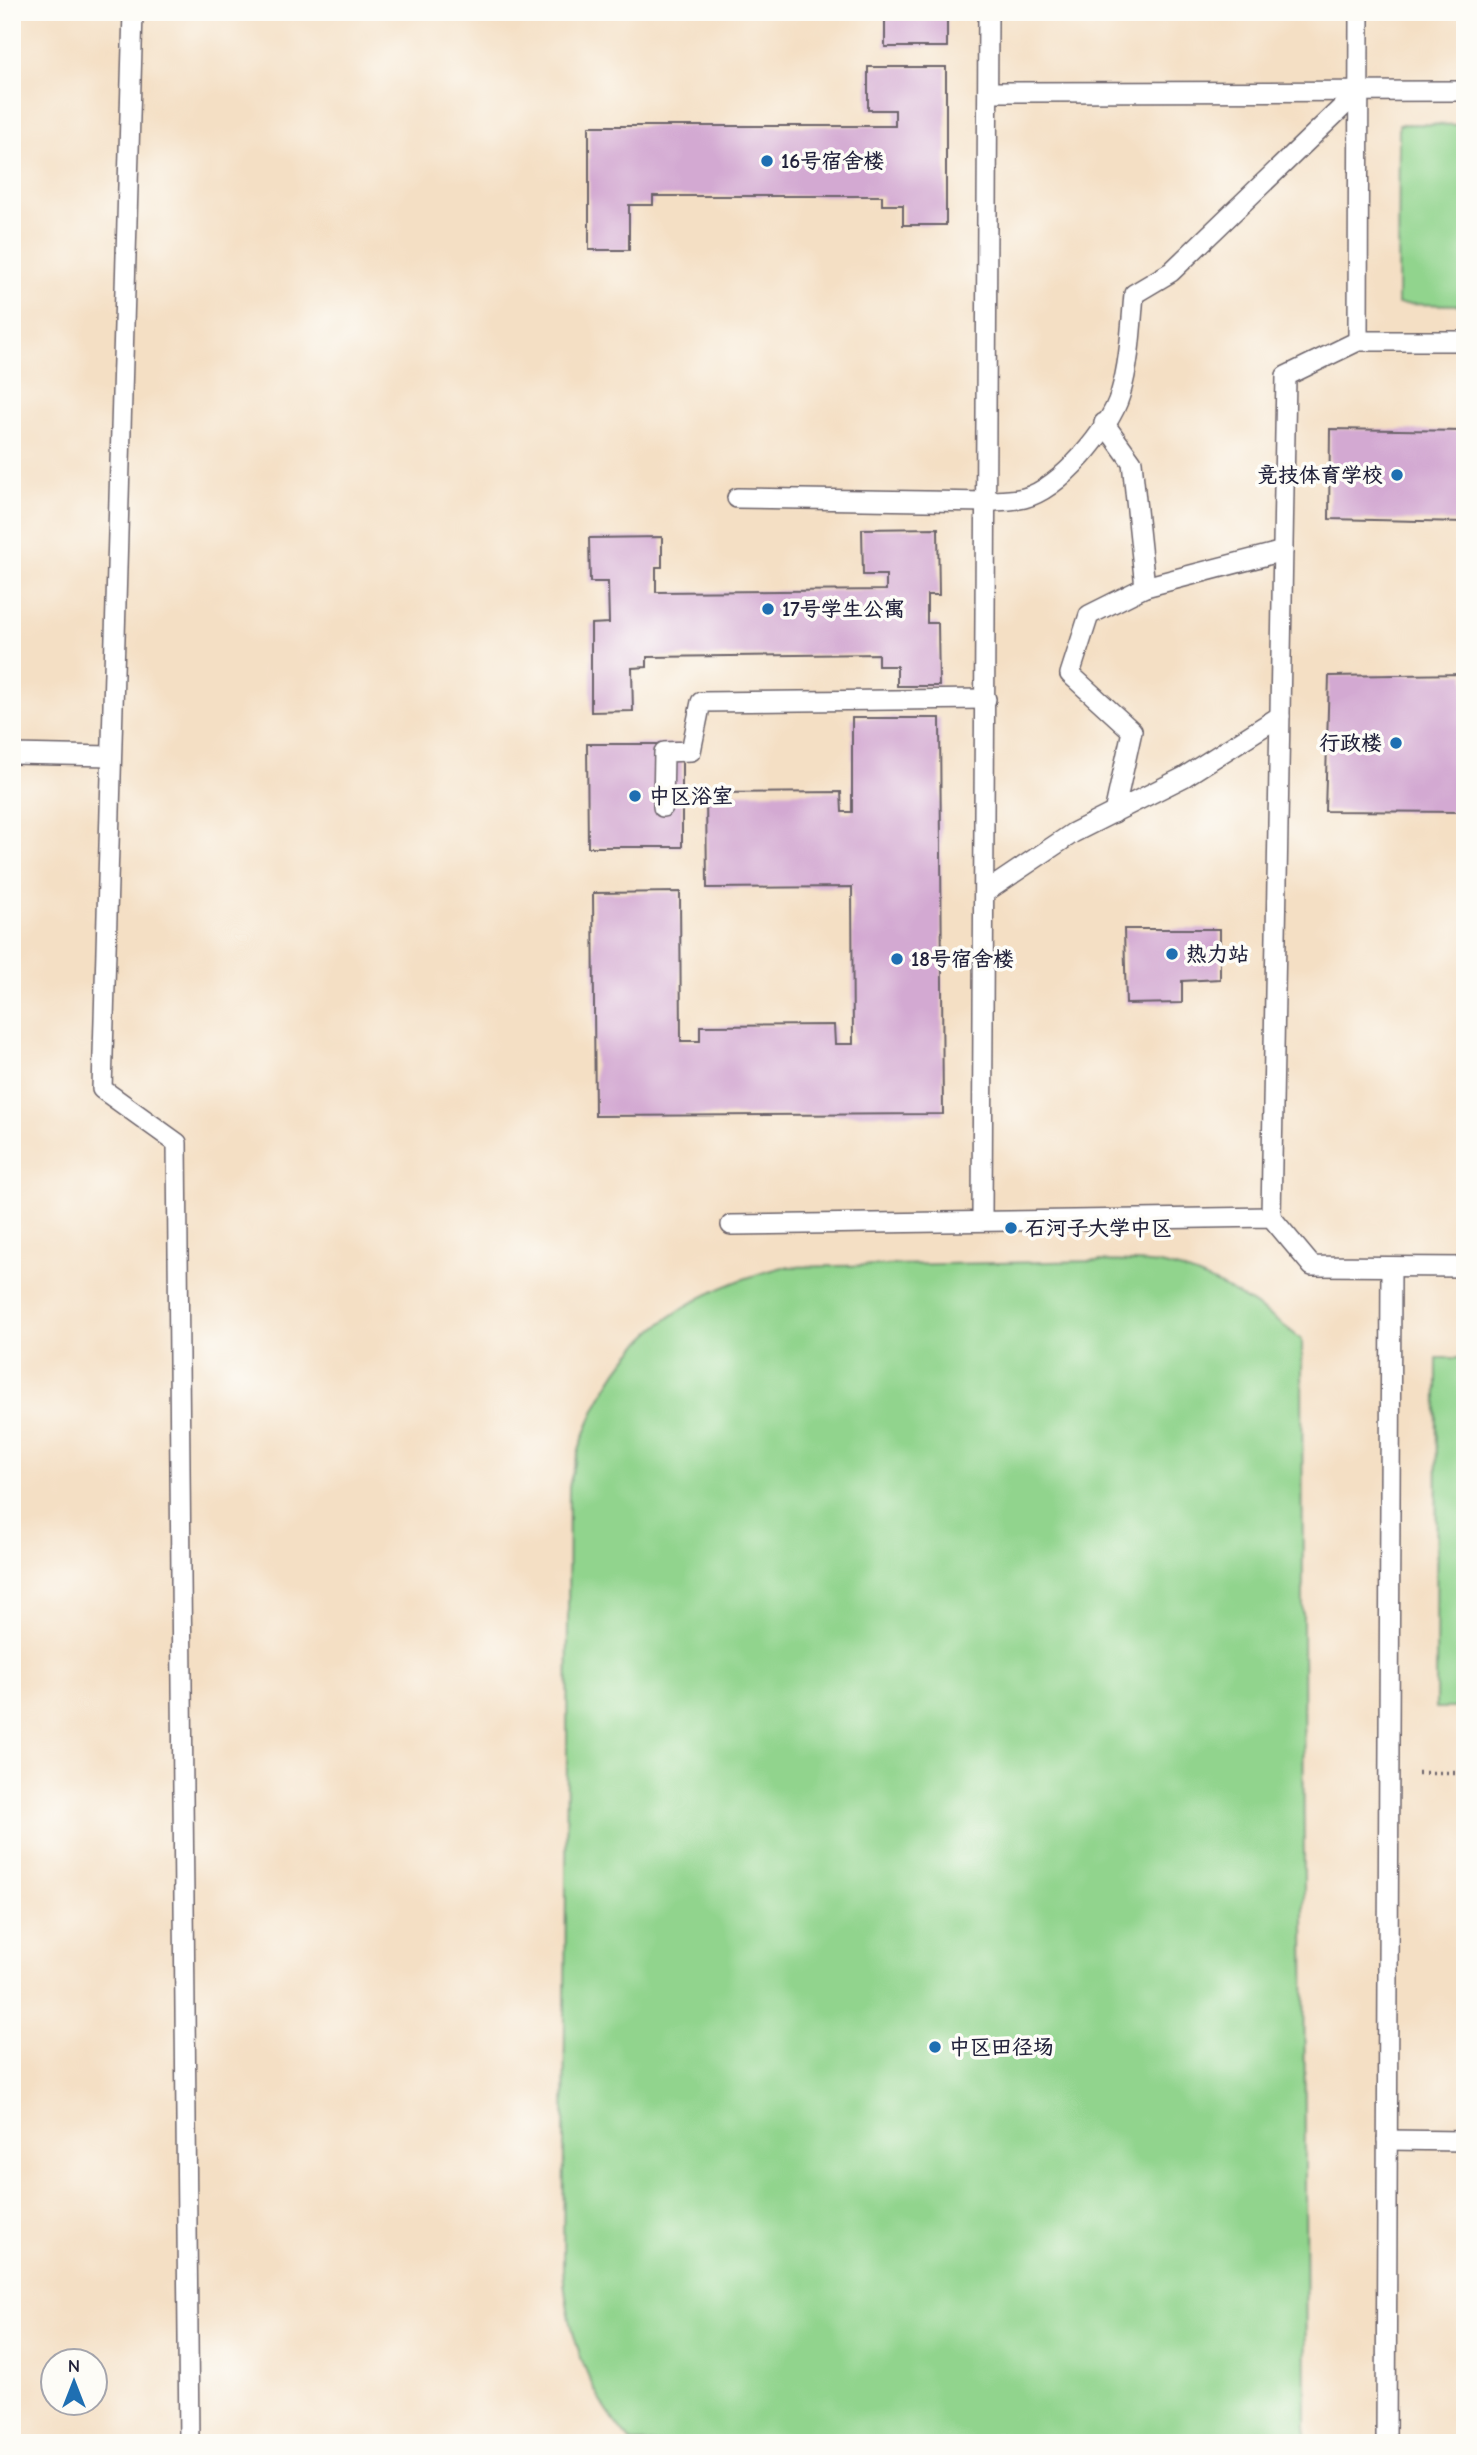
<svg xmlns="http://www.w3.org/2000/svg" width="1477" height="2455" font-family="'Comic Neue','LXGW WenKai TC',sans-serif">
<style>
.green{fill:#91d48d;stroke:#5a7b64;stroke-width:2}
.building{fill:#d3a9d2}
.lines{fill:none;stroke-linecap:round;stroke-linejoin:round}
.lane-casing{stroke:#6c646b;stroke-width:22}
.path{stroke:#6c646b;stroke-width:4.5;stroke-dasharray:2 5;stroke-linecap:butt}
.lane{stroke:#fff;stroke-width:19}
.poi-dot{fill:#1f6fb2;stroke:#fdfcf7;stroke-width:2.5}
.labels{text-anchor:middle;stroke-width:7;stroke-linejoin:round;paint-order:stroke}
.poi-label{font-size:21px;font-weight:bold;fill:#22223b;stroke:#fdfcf7;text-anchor:start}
</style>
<rect width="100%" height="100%" fill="#fdfcf7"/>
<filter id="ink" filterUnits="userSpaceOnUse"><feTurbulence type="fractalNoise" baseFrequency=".0143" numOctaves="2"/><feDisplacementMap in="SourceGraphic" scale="14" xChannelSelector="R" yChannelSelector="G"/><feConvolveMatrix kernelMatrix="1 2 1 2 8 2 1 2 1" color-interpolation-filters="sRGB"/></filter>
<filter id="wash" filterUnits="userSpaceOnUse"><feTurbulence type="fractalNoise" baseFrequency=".00686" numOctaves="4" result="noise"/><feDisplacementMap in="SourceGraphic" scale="28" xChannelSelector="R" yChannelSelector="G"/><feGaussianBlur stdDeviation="1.57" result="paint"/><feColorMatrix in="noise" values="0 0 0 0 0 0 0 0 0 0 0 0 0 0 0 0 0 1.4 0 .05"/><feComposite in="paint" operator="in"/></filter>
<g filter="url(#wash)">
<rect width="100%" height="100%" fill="#f4dfc4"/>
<g class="green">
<polygon points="1399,124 1465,125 1465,305 1398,304"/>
<path d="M1100,1261C1121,1262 1144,1261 1165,1265C1217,1278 1260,1306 1302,1340L1306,2443H632C587,2394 568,2335 563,2270L569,1486C598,1363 660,1298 783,1267Z"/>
<polygon points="1437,1358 1465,1358 1465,1708 1436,1708"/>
</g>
<g id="blocks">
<g class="building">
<rect x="885" y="12" width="62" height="35"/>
<polygon points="868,67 946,67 946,225 903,225 903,205 882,205 882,196 653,196 653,205 629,205 629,250 589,250 589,126 895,126 895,110 868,110"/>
<polygon points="1330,429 1465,431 1465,522 1329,519"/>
<polygon points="938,528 939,595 927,595 927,623 938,623 939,686 897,686 897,666 878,666 878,654 647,657 647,667 632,668 633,711 591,712 591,624 609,623 608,582 590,582 589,538 662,537 662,567 656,567 656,592 886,590 886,575 863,575 862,529"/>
<polygon points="1465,674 1465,812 1325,811 1329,676"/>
<polygon points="852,718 940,718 943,1114 595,1116 593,893 680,892 681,1041 700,1041 700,1026 834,1025 835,1044 853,1044 852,887 707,888 706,793 841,792 842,812 852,812"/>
<polygon points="587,744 682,744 682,847 588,847"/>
<polygon points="1124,929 1220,929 1220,979 1182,981 1182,1003 1126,1004"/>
</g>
</g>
</g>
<g filter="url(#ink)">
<use href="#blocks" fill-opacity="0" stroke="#6c646b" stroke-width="2"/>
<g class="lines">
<g class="lane-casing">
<g id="lane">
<polyline points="133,12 102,1089 177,1143 189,2443"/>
<polyline points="990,92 1465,91"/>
<polyline points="1358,341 1359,12"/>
<polyline points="1104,423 1132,462 1145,587 1089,615 1070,674 1132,731 1114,813"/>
<path d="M737,498L987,502C999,500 1012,501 1024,498C1060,489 1110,429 1120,395C1130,362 1131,328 1134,294L1171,272L1360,90"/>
<polyline points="1145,587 1283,551"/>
<polyline points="12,754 111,756"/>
<polyline points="663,807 664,752 691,751 701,702 986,699"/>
<polyline points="984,893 1073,833 1184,777 1280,716"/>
<polyline points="1271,1217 1286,376 1358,341 1465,341"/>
<polyline points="982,1219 988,12"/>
<polyline points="731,1225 1271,1217 1312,1266 1465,1267"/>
<polyline points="1387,2140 1465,2141"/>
<polyline points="1386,2443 1391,1267"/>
</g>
</g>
<polyline class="path" points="1418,1773 1465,1773"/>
<use href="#lane" class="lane"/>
</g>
</g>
<g class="poi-dot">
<circle cx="767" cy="161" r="7"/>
<circle cx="1397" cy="475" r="7"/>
<circle cx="768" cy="609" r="7"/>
<circle cx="1396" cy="743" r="7"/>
<circle cx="635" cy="796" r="7"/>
<circle cx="1172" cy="954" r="7"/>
<circle cx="897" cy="959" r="7"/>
<circle cx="1011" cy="1228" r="7"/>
<circle cx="935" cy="2047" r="7"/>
</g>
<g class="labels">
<g class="poi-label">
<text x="781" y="168">16号宿舍楼</text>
<text x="1383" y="482" text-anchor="end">竞技体育学校</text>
<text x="782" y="616">17号学生公寓</text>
<text x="1382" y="750" text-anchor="end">行政楼</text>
<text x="649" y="803">中区浴室</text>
<text x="1186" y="961">热力站</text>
<text x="911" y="966">18号宿舍楼</text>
<text x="1025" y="1235">石河子大学中区</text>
<text x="949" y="2054">中区田径场</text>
</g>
</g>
<rect width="1477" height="2455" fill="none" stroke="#fdfcf7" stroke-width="42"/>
<g transform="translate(74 2382)"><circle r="33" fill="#fdfcf7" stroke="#a5a5ac" stroke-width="2"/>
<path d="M0-5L12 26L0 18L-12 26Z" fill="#1f6fb2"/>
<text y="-10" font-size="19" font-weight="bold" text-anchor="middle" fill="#22223b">N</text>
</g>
</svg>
